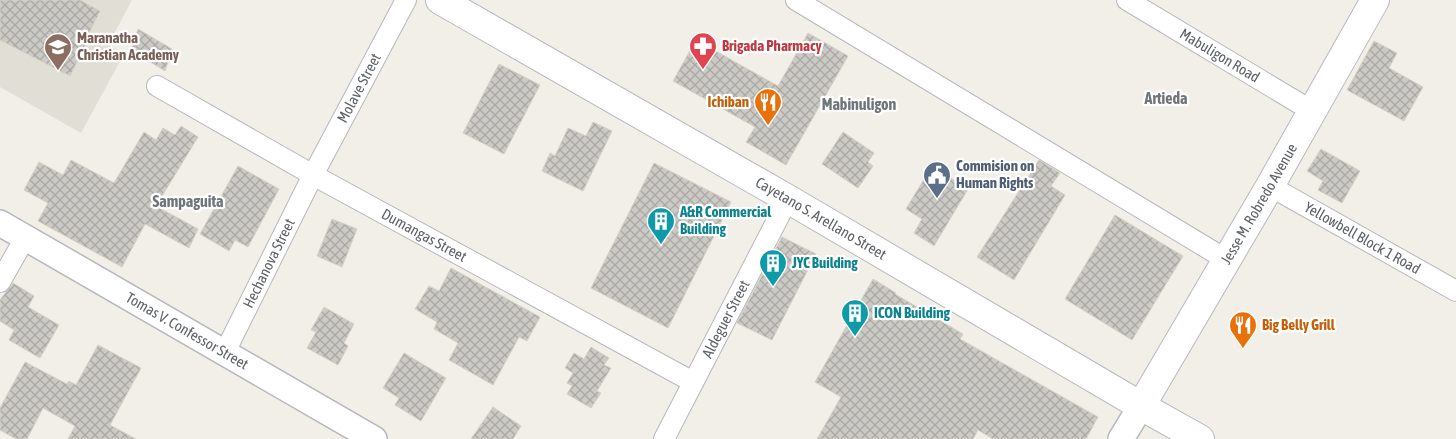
<svg xmlns="http://www.w3.org/2000/svg" width="1456" height="439" font-family="'Asap Condensed',sans-serif">
<style>
.education{fill:#e1ded6}
.building{fill:url(#building-cross-hatch);stroke:#d6d1c6}
.lines{fill:none;stroke-linecap:round;stroke-linejoin:round}
.minor-casing{stroke:#b5b8bc;stroke-width:22}
.tertiary-casing{stroke:#b5b8bc;stroke-width:28}
.secondary-casing{stroke:#b6babf;stroke-width:30}
.minor{stroke:#fff;stroke-width:20}
.tertiary{stroke:#fff;stroke-width:25}
.secondary{stroke:#fff;stroke-width:28}
.labels{text-anchor:middle;stroke-width:4.5;stroke-linejoin:round;paint-order:stroke}
.education-label{font-size:15px;font-weight:bold;fill:#785e54;stroke:#fff;text-anchor:start}
.health-label{font-size:15px;font-weight:bold;fill:#be3a42;stroke:#fff;text-anchor:start}
.street-label{font-size:15px;fill:#5f6368;stroke:#fff}
.food-label{font-size:15px;font-weight:bold;fill:#c56008;stroke:#fff;text-anchor:end}
.service-label{font-size:15px;font-weight:bold;fill:#4e5e75;stroke:#fff;text-anchor:start}
.culture-label{font-size:15px;font-weight:bold;fill:#0d838f;stroke:#fff;text-anchor:start}
.neighbourhood-label{font-size:16px;font-weight:bold;fill:#70757a;stroke:#fff}
</style>
<defs>
<pattern id="building-cross-hatch" width="8" height="8" patternUnits="userSpaceOnUse" patternTransform="scale(1.25)"><rect width="8" height="8" fill="#cccac5"/><path d="M0 0l8 8M0 8l8-8" fill="none" stroke="#a9a8a4"/></pattern>
</defs>
<rect width="100%" height="100%" fill="#f1efe8"/>
<polygon class="education" points="0,0 132,0 108,45 124,54 81,133 0,87"/>
<g class="building">
<polygon points="0,0 80,0 100,11 88,35 90,36 70,76 0,40"/>
<polygon points="138,29 172,49 165,71 131,50"/>
<polygon points="808,33 848,56 786,165 746,142 755,127 673,81 696,40 778,86"/>
<polygon points="1374,41 1397,53 1389,68 1423,87 1404,121 1347,90"/>
<polygon points="499,64 540,85 504,154 463,133"/>
<polygon points="593,122 612,131 583,191 542,171 550,153 555,156 568,128 586,136"/>
<polygon points="181,126 198,137 156,206 198,229 189,248 145,224 122,267 38,221 48,203 24,190 39,162 63,175 71,160 114,183 144,132 156,140 163,128 175,135"/>
<polygon points="843,132 874,153 868,162 873,166 858,188 822,164"/>
<polygon points="1321,149 1360,171 1342,203 1318,190 1323,181 1307,171"/>
<polygon points="1039,160 1060,173 1051,186 1065,195 1014,280 977,257"/>
<polygon points="654,163 731,202 668,328 591,288"/>
<polygon points="238,166 279,189 248,247 235,240 229,251 200,234"/>
<polygon points="932,166 968,189 934,246 914,233 922,219 906,209"/>
<polygon points="1115,215 1183,256 1132,340 1065,299"/>
<polygon points="332,219 357,229 342,267 317,256"/>
<polygon points="782,237 816,254 772,340 737,323"/>
<polygon points="451,268 540,317 527,341 519,337 493,385 449,360 458,343 434,329 437,322 415,309 429,286 439,291"/>
<polygon points="873,279 896,293 895,294 963,334 960,339 1098,417 1086,439 993,439 978,430 973,439 817,439 841,397 815,382"/>
<polygon points="13,283 34,296 28,307 59,325 40,358 9,340 14,330 0,321 0,300"/>
<polygon points="324,307 354,324 344,343 348,346 338,365 307,348 316,332 311,330"/>
<polygon points="98,345 141,368 110,425 136,439 68,439 75,426 43,408 27,439 16,439 0,430 0,408 25,362 67,384 69,381 76,385"/>
<polygon points="591,347 609,358 604,365 611,368 597,391 601,393 591,408 567,394 572,386 567,383 573,373 565,368 574,353 584,359"/>
<polygon points="404,353 446,378 421,421 395,405 399,398 383,388"/>
<polygon points="493,407 521,426 513,439 471,439"/>
</g>
<g class="lines">
<g class="minor-casing">
<g id="minor">
<polyline points="796,0 1227,260"/>
<path id="s1" d="M1127,0L1312,111"/>
<path id="s2" d="M157,86L313,175L693,382"/>
<path id="s3" d="M1270,186L1456,291"/>
<polyline points="0,282 25,238"/>
<path id="s4" d="M225,352L313,175L406,0"/>
<path id="s5" d="M664,439L788,199"/>
</g>
</g>
<g class="tertiary-casing">
<g id="tertiary">
<path id="s6" d="M0,223L374,439"/>
<polyline points="1121,439 1141,406"/>
</g>
</g>
<g class="secondary-casing">
<g id="secondary">
<path id="s7" d="M440,0L788,199L1141,406L1200,439"/>
<path id="s8" d="M1141,406L1270,186L1375,0"/>
</g>
</g>
<use href="#minor" class="minor"/>
<use href="#tertiary" class="tertiary"/>
<use href="#secondary" class="secondary"/>
</g>
<defs>
<g id="pharmacy-pin" transform="scale(1.4375)"><path d="M0 17L-7.5 6A9.5 9.5 0 1 1 7.5 6Z" fill="#e0444e" stroke="#fff"/><path d="M-2-6h4v4h4v4h-4v4h-4v-4h-4v-4h4Z" fill="#fff"/></g>
<g id="school-pin" transform="scale(1.4375)"><path d="M0 17L-7.5 6A9.5 9.5 0 1 1 7.5 6Z" fill="#8d6e63" stroke="#fff"/><path d="M0-5L7-2L0 1L-7-2ZM-4 1L0 2.5L4 1V4Q0 6-4 4Z" fill="#fff"/></g>
<g id="restaurant-pin" transform="scale(1.4375)"><path d="M0 17L-7.5 6A9.5 9.5 0 1 1 7.5 6Z" fill="#e8710a" stroke="#fff"/><path d="M-5-6h1v4h1v-4h1v4h1v-4h1v5L-1.5 .5V6h-2V.5L-5-1ZM5-6V6H3V1.5H1.5Q1.5-4 5-6Z" fill="#fff"/></g>
<g id="civic-pin" transform="scale(1.4375)"><path d="M0 17L-7.5 6A9.5 9.5 0 1 1 7.5 6Z" fill="#5c6f8a" stroke="#fff"/><path d="M-.6-6.5H3V-4.5H.6V-3L4-1V1h2V6H-6V1h2V-1L-.6-3ZM-1.2 2.5V6h2.4V2.5Z" fill="#fff"/></g>
<g id="building-pin" transform="scale(1.4375)"><path d="M0 17L-7.5 6A9.5 9.5 0 1 1 7.5 6Z" fill="#0f9aa8" stroke="#fff"/><path d="M-4-6H4V6H1V3H-1V6H-4ZM-2.5-4.3h1.7v1.8h-1.7ZM.8-4.3h1.7v1.8H.8ZM-2.5-1h1.7V.8h-1.7ZM.8-1h1.7V.8H.8Z" fill="#fff"/></g>
</defs>
<g fill-rule="evenodd">
<use href="#pharmacy-pin" x="703" y="46"/>
<use href="#school-pin" x="58" y="47"/>
<use href="#restaurant-pin" x="768" y="102"/>
<use href="#civic-pin" x="937" y="175"/>
<use href="#building-pin" x="661" y="221"/>
<use href="#building-pin" x="773" y="263"/>
<use href="#building-pin" x="855" y="313"/>
<use href="#restaurant-pin" x="1243" y="325"/>
</g>
<g class="labels">
<g class="education-label">
<text x="77" y="43">Maranatha<tspan x="77" dy="17">Christian Academy</tspan></text>
</g>
<g class="health-label">
<text x="722" y="51">Brigada Pharmacy</text>
</g>
<g class="street-label">
<text dy="5" stroke="none"><textPath href="#s1" startOffset="108">Mabuligon Road</textPath></text>
<text dy="5" stroke="none"><textPath href="#s4" startOffset="296">Molave Street</textPath></text>
<text dy="5" stroke="none"><textPath href="#s8" startOffset="234">Jesse M. Robredo Avenue</textPath></text>
<text dy="5" stroke="none"><textPath href="#s7" startOffset="439">Cayetano S. Arellano Street</textPath></text>
<text dy="5" stroke="none"><textPath href="#s2" startOffset="306">Dumangas Street</textPath></text>
<text dy="5" stroke="none"><textPath href="#s3" startOffset="106">Yellowbell Block 1 Road</textPath></text>
<text dy="5" stroke="none"><textPath href="#s4" startOffset="99">Hechanova Street</textPath></text>
<text dy="5" stroke="none"><textPath href="#s5" startOffset="135">Aldeguer Street</textPath></text>
<text dy="5" stroke="none"><textPath href="#s6" startOffset="216">Tomas V. Confessor Street</textPath></text>
</g>
<g class="food-label">
<text x="749" y="107">Ichiban</text>
<text x="1262" y="330" text-anchor="start">Big Belly Grill</text>
</g>
<g class="service-label">
<text x="956" y="171">Commision on<tspan x="956" dy="17">Human Rights</tspan></text>
</g>
<g class="culture-label">
<text x="680" y="217">A&amp;R Commercial<tspan x="680" dy="17">Building</tspan></text>
<text x="792" y="268">JYC Building</text>
<text x="874" y="318">ICON Building</text>
</g>
<g class="neighbourhood-label">
<text x="1166" y="104">Artieda</text>
<text x="859" y="110">Mabinuligon</text>
<text x="188" y="207">Sampaguita</text>
</g>
</g>
</svg>
